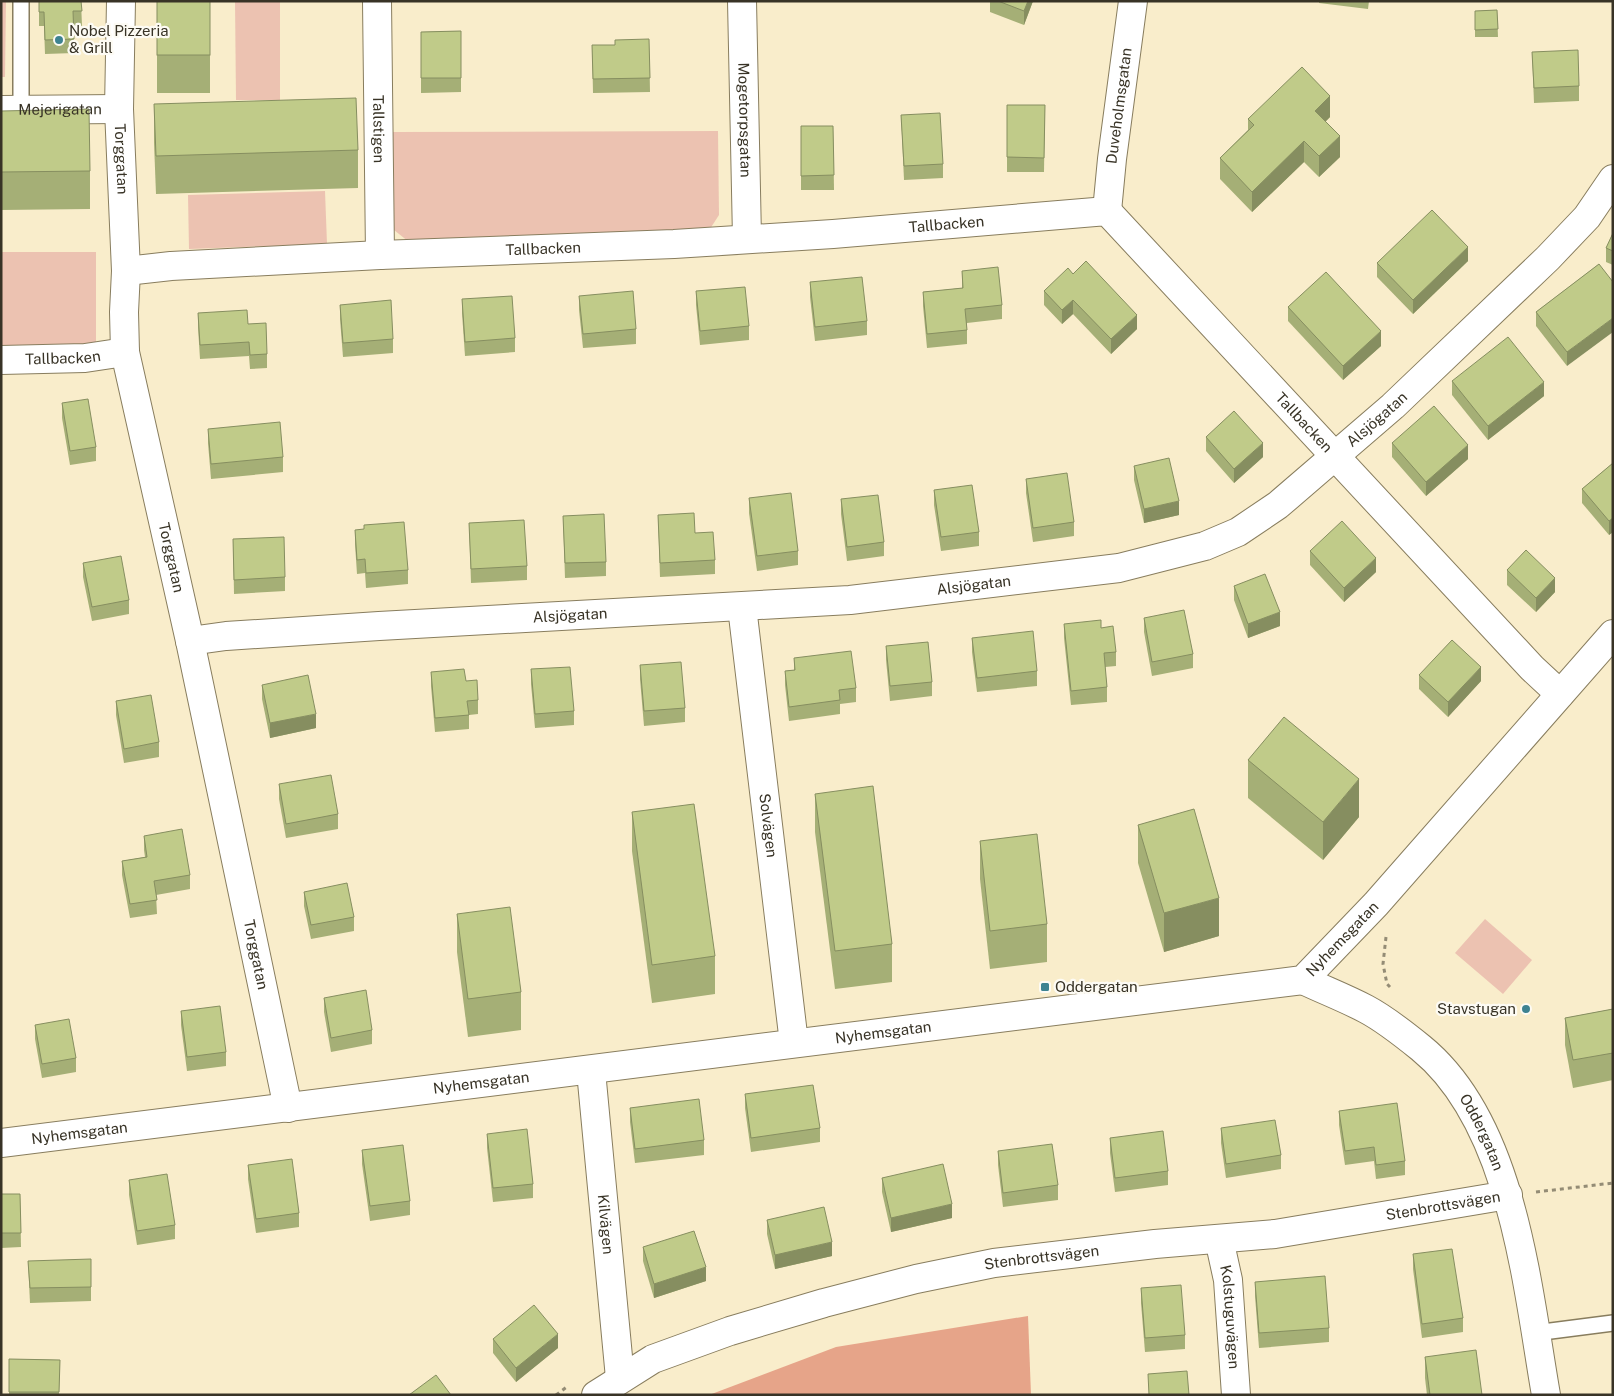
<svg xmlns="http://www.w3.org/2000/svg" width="1614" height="1396" font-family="'Public Sans',sans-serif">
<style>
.green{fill:#ecc2b1}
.forest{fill:#e6a489}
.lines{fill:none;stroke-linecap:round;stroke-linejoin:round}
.service-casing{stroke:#887d5e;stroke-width:18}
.minor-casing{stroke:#887d5e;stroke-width:30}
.path{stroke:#948c75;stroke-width:3;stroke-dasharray:4 4;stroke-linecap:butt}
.service{stroke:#fff;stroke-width:15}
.minor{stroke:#fff;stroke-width:28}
.wall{fill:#a5af76}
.shaded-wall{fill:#868e60}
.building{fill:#c0cb89;stroke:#868e60}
.poi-dot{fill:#3e8391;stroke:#fdfbf4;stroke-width:2}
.labels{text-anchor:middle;stroke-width:4.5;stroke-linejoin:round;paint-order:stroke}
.poi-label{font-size:15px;fill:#383326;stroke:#fdfbf4;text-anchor:start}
.street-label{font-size:15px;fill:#383326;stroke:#fdfbf4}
</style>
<rect width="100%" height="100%" fill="#f9edcb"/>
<g class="green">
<polygon points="1,1 6,1 5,77 1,77"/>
<polygon points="235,1 280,1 280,100 236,100"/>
<polygon points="718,131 719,215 708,232 409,242 394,230 393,132"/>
<polygon points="325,191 327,244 189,249 188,195"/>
<rect x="1" y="252" width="95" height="99"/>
<polygon points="1485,919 1532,960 1503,994 1455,953"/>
</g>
<polygon class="forest" points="1028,1316 1031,1395 709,1395 836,1347"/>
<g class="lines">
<g class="service-casing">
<g id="service">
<polyline points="21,1 21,110"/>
<polyline points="1535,1333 1613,1323"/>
</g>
</g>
<g class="minor-casing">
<g id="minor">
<path id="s1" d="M121,1L119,109L126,271L124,312L125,352L190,641L288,1108"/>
<path id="s2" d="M377,1L380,255"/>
<path id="s3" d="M742,1L747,238"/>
<path id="s4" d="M1,110L119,109"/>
<path id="s5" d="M1107,211L1112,159L1133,1"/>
<path id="s6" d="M126,271L171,266L380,255L674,244L833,234L1107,211L1532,668L1560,694"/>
<path id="s7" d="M1,360L85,358L125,352"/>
<path id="s8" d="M742,607L794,1043"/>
<path id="s9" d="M190,641L226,636L379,626L850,600L1119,568L1205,546L1238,532L1278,505L1393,406L1548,258L1587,217L1613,179"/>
<path id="s10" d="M1303,980C1324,990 1345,998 1366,1009C1385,1019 1405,1035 1421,1048C1513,1123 1527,1286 1546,1395"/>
<path id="s11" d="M591,1071L620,1378"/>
<path id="s12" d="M1,1143L1303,980L1376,904L1613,634"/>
<path id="s13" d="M1219,1239L1228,1280L1236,1395"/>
<path id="s14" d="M596,1395L653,1359L730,1331L824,1303L916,1279L994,1263L1155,1244L1275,1234L1508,1195"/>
</g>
</g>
<g class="path">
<polyline points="1386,937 1383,964 1387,984 1390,987"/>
<polyline points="1536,1192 1613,1183"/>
<polyline points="556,1395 568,1386"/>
</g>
<use href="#service" class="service"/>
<use href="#minor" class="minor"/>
</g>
<g class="wall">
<polygon points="39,1 81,1 82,26 74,26 74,53 45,54 44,26 39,26"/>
<rect x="157" y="1" width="53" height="92"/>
<polygon points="990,1 1033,1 1024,25 990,12"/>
<polygon points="1319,1 1369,1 1368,9 1319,3"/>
<polygon points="1497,10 1498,37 1475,37 1475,11"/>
<polygon points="461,31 461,92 421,93 421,32"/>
<polygon points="649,39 650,92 593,93 592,45 615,45"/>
<polygon points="1532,52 1579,86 1579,101 1534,103"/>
<polygon points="154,104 358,150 358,188 156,194 154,143"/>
<polygon points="1007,105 1045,105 1044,172 1007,172"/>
<polygon points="1,111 90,171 90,209 1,210"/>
<polygon points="901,115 943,164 943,178 904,180"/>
<polygon points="1330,117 1325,122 1340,157 1319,177 1304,162 1252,212 1220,179 1220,158 1248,130 1248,119"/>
<polygon points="801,126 833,126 834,190 801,190"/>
<polygon points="1613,233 1613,265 1606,262 1606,248"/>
<polygon points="1468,261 1413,314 1377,277 1377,263"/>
<polygon points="1599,264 1567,366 1536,326 1536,312"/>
<polygon points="962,271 1002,305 1002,319 967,323 967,344 927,348 923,306 923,292 962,288"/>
<polygon points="1073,274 1137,329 1111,354 1073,314 1062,324 1044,305 1044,291"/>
<polygon points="810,282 867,321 867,335 815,341 810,297"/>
<polygon points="696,291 749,326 749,340 700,345 696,305"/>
<polygon points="579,296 636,329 636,344 583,348 579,310"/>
<polygon points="462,299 515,338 515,352 465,356 462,313"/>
<polygon points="340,305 393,339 393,353 343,357 340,319"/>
<polygon points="1288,307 1381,346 1343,380 1288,321"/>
<polygon points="198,313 248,324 267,354 267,368 250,369 249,356 200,359 198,327"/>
<polygon points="1452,381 1544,396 1488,440 1452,395"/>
<polygon points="62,403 96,447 96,461 70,465 62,418"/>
<polygon points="208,429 283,457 283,472 211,479 208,443"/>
<polygon points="1206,437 1263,457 1234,483 1206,451"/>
<polygon points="1392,443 1468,459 1426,496 1392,457"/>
<polygon points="1613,463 1613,532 1609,535 1582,503 1582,489"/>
<polygon points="1134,466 1179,515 1144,523 1134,480"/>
<polygon points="1026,479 1074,522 1074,536 1033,542 1026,493"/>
<polygon points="934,490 979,532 979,546 941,551 934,505"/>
<polygon points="749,498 798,551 798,565 757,571 749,513"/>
<polygon points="841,499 884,542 884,556 847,561 841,514"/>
<polygon points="658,515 695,533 715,560 715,574 660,577"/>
<polygon points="563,516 606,562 606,576 565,578"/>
<polygon points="469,523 527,566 527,580 471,583"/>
<polygon points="355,530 408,570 408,584 366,588 365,573 357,574 355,544"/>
<polygon points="233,539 285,577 285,591 234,594"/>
<polygon points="1310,551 1376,572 1344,602 1310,565"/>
<polygon points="83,563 129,600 129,614 92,621 83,577"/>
<polygon points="1507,570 1555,592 1536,612 1507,585"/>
<polygon points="1234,586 1280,626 1248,638 1234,600"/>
<polygon points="1144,618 1193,654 1193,668 1152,676 1144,632"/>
<polygon points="1064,624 1101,628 1116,652 1116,666 1105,667 1107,687 1107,702 1071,705 1064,638"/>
<polygon points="972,638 1037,671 1037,686 977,692 972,652"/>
<polygon points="886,646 932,682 932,696 890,701 886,660"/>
<polygon points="794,658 856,688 856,702 840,704 840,714 789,721 785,685 785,671 794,670"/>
<polygon points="640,665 685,708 685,722 644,726 640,679"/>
<polygon points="531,669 574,711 574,725 535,728 531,684"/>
<polygon points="431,672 466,681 478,700 478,714 469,715 469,729 435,732 431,686"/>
<polygon points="1419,675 1481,681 1448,717 1419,689"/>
<polygon points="262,685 316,728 270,738 262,699"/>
<polygon points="116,701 159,742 159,757 124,763 116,715"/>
<polygon points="1248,760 1359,817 1323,860 1248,798"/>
<polygon points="279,784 338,814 338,829 286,838 279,799"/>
<polygon points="815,794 892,944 892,982 835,989 815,832"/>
<polygon points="632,812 715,956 715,994 652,1003 632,851"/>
<polygon points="1138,825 1219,936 1164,952 1138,863"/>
<polygon points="144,836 190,875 190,889 156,895 157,914 130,918 122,875 122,861 145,857 144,850"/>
<polygon points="980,841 1047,924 1047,962 990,969 980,879"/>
<polygon points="304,892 354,917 354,931 311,939 304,906"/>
<polygon points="457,914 521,992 521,1030 468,1037 457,952"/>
<polygon points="324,998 372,1030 372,1044 331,1052 324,1012"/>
<polygon points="1613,1009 1613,1080 1573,1088 1565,1045 1565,1018"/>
<polygon points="181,1011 226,1052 226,1066 187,1071 181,1025"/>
<polygon points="35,1025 76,1058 76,1072 42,1078 35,1039"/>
<polygon points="745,1094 820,1128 820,1142 751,1152 745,1108"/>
<polygon points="630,1108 704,1140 704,1155 635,1163 630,1122"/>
<polygon points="1339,1111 1405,1161 1405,1175 1376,1179 1374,1161 1345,1165 1339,1125"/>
<polygon points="1221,1128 1281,1155 1281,1169 1226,1178 1221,1143"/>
<polygon points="487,1134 533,1184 533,1198 493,1202 487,1148"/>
<polygon points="1110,1138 1168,1171 1168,1185 1115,1192 1110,1153"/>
<polygon points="362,1150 410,1201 410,1215 370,1221 362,1164"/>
<polygon points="998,1151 1058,1185 1058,1200 1003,1207 998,1165"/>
<polygon points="248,1165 299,1213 299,1227 256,1233 248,1179"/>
<polygon points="882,1178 952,1218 891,1232 882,1192"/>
<polygon points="129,1180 175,1225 175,1239 137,1245 129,1195"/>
<polygon points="1,1194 20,1194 21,1247 1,1248"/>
<polygon points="767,1220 832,1256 775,1269 767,1234"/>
<polygon points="643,1247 706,1281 654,1298 643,1261"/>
<polygon points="1413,1254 1463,1318 1463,1332 1422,1338 1413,1269"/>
<polygon points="28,1261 91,1287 91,1301 30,1303"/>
<polygon points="1255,1282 1329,1328 1329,1342 1259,1348 1255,1296"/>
<polygon points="1141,1288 1185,1335 1185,1349 1145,1352 1141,1303"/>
<polygon points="493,1339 558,1348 516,1382 493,1353"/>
<polygon points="1425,1357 1482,1395 1427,1395 1425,1378"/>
<polygon points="9,1359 60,1360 59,1395 9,1395"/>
</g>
<g class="shaded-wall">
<polygon points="1028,1 1033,1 1024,25 1024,11"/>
<polygon points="1330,96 1330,117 1315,132 1315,111"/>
<polygon points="1340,136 1340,157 1319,177 1319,156"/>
<polygon points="1304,141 1304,162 1252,212 1252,192"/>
<polygon points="1468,247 1468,261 1413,314 1413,300"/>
<polygon points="1073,300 1073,314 1062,324 1062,310"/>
<polygon points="1137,315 1137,329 1111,354 1111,339"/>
<polygon points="1613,318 1613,332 1567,366 1567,352"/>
<polygon points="1381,331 1381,346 1343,380 1343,366"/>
<polygon points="1544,382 1544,396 1488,440 1488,426"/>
<polygon points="1263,443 1263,457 1234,483 1234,469"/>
<polygon points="1468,445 1468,459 1426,496 1426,482"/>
<polygon points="1179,501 1179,515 1144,523 1144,509"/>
<polygon points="1613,518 1613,532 1609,535 1609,521"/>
<polygon points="1376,558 1376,572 1344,602 1344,588"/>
<polygon points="1555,578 1555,592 1536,612 1536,598"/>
<polygon points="1280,612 1280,626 1248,638 1248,624"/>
<polygon points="1481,667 1481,681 1448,717 1448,702"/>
<polygon points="316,714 316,728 270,738 270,723"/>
<polygon points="1359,779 1359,817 1323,860 1323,822"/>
<polygon points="1219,898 1219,936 1164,952 1164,913"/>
<polygon points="952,1204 952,1218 891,1232 891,1218"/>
<polygon points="832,1242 832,1256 775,1269 775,1255"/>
<polygon points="706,1267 706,1281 654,1298 654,1284"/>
<polygon points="558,1334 558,1348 516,1382 516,1368"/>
</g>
<g class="building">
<polygon points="39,1 81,1 82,11 73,11 74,39 45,40 44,12 39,12"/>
<rect x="157" y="1" width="53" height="54"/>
<polygon points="998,1 1028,1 1024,11"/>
<polygon points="1497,10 1498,29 1475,30 1475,11"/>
<polygon points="461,31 461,78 421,78 421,32"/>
<polygon points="649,39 650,78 593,79 592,45 615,45 615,40"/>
<polygon points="1578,50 1579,86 1534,88 1532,52"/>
<polygon points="1302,67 1330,96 1315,111 1340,136 1319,156 1304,141 1252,192 1220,158 1254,125 1248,119"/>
<polygon points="356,98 358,150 156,156 154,104"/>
<polygon points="1007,105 1045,105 1044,158 1007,157"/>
<polygon points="89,109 90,171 1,172 1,111"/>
<polygon points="940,113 943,164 904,166 901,115"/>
<polygon points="801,126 833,126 834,175 801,176"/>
<polygon points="1432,210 1468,247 1413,300 1377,263"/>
<polygon points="1613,233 1613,251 1606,248"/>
<polygon points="1086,261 1137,315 1111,339 1073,300 1062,310 1044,291 1068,268 1073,274"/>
<polygon points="1599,264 1613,282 1613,318 1567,352 1536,312"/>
<polygon points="998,267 1002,305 965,309 967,330 927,334 923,292 963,288 962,271"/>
<polygon points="1326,272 1381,331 1343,366 1288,307"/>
<polygon points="862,277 867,321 815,327 810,282"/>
<polygon points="745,287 749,326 700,331 696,291"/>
<polygon points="633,291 636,329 583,334 579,296"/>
<polygon points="512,296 515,338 465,342 462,299"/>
<polygon points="391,300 393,339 343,343 340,305"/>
<polygon points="247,310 248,324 266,323 267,354 250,355 249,342 200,345 198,313"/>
<polygon points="1508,337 1544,382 1488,426 1452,381"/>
<polygon points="88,399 96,447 70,451 62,403"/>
<polygon points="1434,406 1468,445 1426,482 1392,443"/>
<polygon points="1234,411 1263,443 1234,469 1206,437"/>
<polygon points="280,422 283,457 211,464 208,429"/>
<polygon points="1169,458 1179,501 1144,509 1134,466"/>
<polygon points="1613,463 1613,518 1609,521 1582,489"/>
<polygon points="1067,473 1074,522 1033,528 1026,479"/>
<polygon points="972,485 979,532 941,537 934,490"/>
<polygon points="791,493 798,551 757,556 749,498"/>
<polygon points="878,495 884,542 847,547 841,499"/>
<polygon points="694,513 695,533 713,532 715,560 660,563 658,515"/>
<polygon points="604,514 606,562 565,563 563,516"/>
<polygon points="524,520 527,566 471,569 469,523"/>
<polygon points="1342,521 1376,558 1344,588 1310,551"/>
<polygon points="404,522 408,570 366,573 365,559 357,560 355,530 364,529 364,525"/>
<polygon points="284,537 285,577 234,580 233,539"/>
<polygon points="1526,550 1555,578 1536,598 1507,570"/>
<polygon points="121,556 129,600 92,607 83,563"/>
<polygon points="1265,574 1280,612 1248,624 1234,586"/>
<polygon points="1184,610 1193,654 1152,662 1144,618"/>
<polygon points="1101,620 1101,628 1113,626 1116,652 1104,653 1107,687 1071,691 1064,624"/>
<polygon points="1033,631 1037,671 977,678 972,638"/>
<polygon points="1452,640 1481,667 1448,702 1419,675"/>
<polygon points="928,642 932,682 890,686 886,646"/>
<polygon points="851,651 856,688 839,690 840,700 789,707 785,671 795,670 794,658"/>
<polygon points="681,662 685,708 644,711 640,665"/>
<polygon points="570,667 574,711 535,714 531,669"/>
<polygon points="464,669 466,681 477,680 478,700 467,701 469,715 435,718 431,672"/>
<polygon points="308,675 316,714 270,723 262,685"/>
<polygon points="151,695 159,742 124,749 116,701"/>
<polygon points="1284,717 1359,779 1323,822 1248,760"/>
<polygon points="331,775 338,814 286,824 279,784"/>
<polygon points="873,786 892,944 835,951 815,794"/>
<polygon points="694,804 715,956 652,965 632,812"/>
<polygon points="1194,809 1219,898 1164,913 1138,825"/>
<polygon points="182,829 190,875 154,881 157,900 130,904 122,861 147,857 144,836"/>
<polygon points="1037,834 1047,924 990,931 980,841"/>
<polygon points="347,883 354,917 311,925 304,892"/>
<polygon points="510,907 521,992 468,999 457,914"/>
<polygon points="366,990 372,1030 331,1038 324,998"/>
<polygon points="220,1006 226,1052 187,1057 181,1011"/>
<polygon points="1613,1009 1613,1053 1573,1060 1565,1018"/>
<polygon points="69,1019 76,1058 42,1064 35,1025"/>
<polygon points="813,1085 820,1128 751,1138 745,1094"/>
<polygon points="699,1099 704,1140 635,1149 630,1108"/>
<polygon points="1397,1103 1405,1161 1376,1165 1374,1147 1345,1151 1339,1111"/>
<polygon points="1275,1120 1281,1155 1226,1164 1221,1128"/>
<polygon points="527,1129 533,1184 493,1188 487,1134"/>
<polygon points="1163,1131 1168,1171 1115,1178 1110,1138"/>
<polygon points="1052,1144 1058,1185 1003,1193 998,1151"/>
<polygon points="403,1145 410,1201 370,1206 362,1150"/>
<polygon points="292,1159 299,1213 256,1219 248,1165"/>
<polygon points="943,1164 952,1204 891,1218 882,1178"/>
<polygon points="167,1174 175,1225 137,1231 129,1180"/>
<polygon points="1,1194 20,1194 21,1233 1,1233"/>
<polygon points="824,1207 832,1242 775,1255 767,1220"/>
<polygon points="694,1231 706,1267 654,1284 643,1247"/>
<polygon points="1452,1249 1463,1318 1422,1324 1413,1254"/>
<polygon points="91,1259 91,1287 30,1288 28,1261"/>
<polygon points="1325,1276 1329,1328 1259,1333 1255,1282"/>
<polygon points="1181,1285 1185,1335 1145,1338 1141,1288"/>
<polygon points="534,1305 558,1334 516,1368 493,1339"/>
<polygon points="1476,1350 1482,1395 1430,1395 1425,1357"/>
<polygon points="9,1359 60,1360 59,1392 9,1392"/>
<polygon points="1187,1371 1189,1395 1149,1395 1148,1374"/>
<polygon points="436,1375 451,1395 409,1395"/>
</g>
<g class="poi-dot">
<circle cx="59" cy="40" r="5"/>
<rect x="1040" y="982" width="10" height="10" rx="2.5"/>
<circle cx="1526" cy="1009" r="5"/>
</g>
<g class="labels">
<g class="poi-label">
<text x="69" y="36">Nobel Pizzeria<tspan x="69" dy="17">&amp; Grill</tspan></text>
<text x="1055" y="992">Oddergatan</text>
<text x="1516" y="1014" text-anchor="end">Stavstugan</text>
</g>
<g class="street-label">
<text dy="5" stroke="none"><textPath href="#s5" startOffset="106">Duveholmsgatan</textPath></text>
<text dy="5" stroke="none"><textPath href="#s4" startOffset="59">Mejerigatan</textPath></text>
<text dy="5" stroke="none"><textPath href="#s3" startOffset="119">Mogetorpsgatan</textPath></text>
<text dy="5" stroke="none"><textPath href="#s2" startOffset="128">Tallstigen</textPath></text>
<text dy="5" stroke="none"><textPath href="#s1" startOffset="158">Torggatan</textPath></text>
<text dy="5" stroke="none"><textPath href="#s6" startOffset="822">Tallbacken</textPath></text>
<text dy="5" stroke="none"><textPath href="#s6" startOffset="418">Tallbacken</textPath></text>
<text dy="5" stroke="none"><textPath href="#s7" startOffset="62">Tallbacken</textPath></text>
<text dy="5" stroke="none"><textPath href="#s9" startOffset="1236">Alsjögatan</textPath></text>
<text dy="5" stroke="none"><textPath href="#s6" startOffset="1272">Tallbacken</textPath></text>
<text dy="5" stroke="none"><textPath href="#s1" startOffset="562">Torggatan</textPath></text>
<text dy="5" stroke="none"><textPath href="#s9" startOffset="786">Alsjögatan</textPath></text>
<text dy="5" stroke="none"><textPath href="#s9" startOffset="381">Alsjögatan</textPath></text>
<text dy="5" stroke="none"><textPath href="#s8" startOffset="220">Solvägen</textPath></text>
<text dy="5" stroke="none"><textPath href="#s12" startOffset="1369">Nyhemsgatan</textPath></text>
<text dy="5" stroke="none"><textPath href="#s1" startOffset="968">Torggatan</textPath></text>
<text dy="5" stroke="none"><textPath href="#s12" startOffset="889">Nyhemsgatan</textPath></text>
<text dy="5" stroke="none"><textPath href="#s12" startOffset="484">Nyhemsgatan</textPath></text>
<text dy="5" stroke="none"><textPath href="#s12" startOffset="79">Nyhemsgatan</textPath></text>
<text dy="5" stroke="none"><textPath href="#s10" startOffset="242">Oddergatan</textPath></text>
<text dy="5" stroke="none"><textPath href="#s14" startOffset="875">Stenbrottsvägen</textPath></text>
<text dy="5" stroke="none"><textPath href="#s11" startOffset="154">Kilvägen</textPath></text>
<text dy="5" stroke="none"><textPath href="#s14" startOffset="470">Stenbrottsvägen</textPath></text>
<text dy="5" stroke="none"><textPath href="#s13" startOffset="79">Kolstuguvägen</textPath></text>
</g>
</g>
<rect width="1614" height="1396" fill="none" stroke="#383326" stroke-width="5"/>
</svg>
